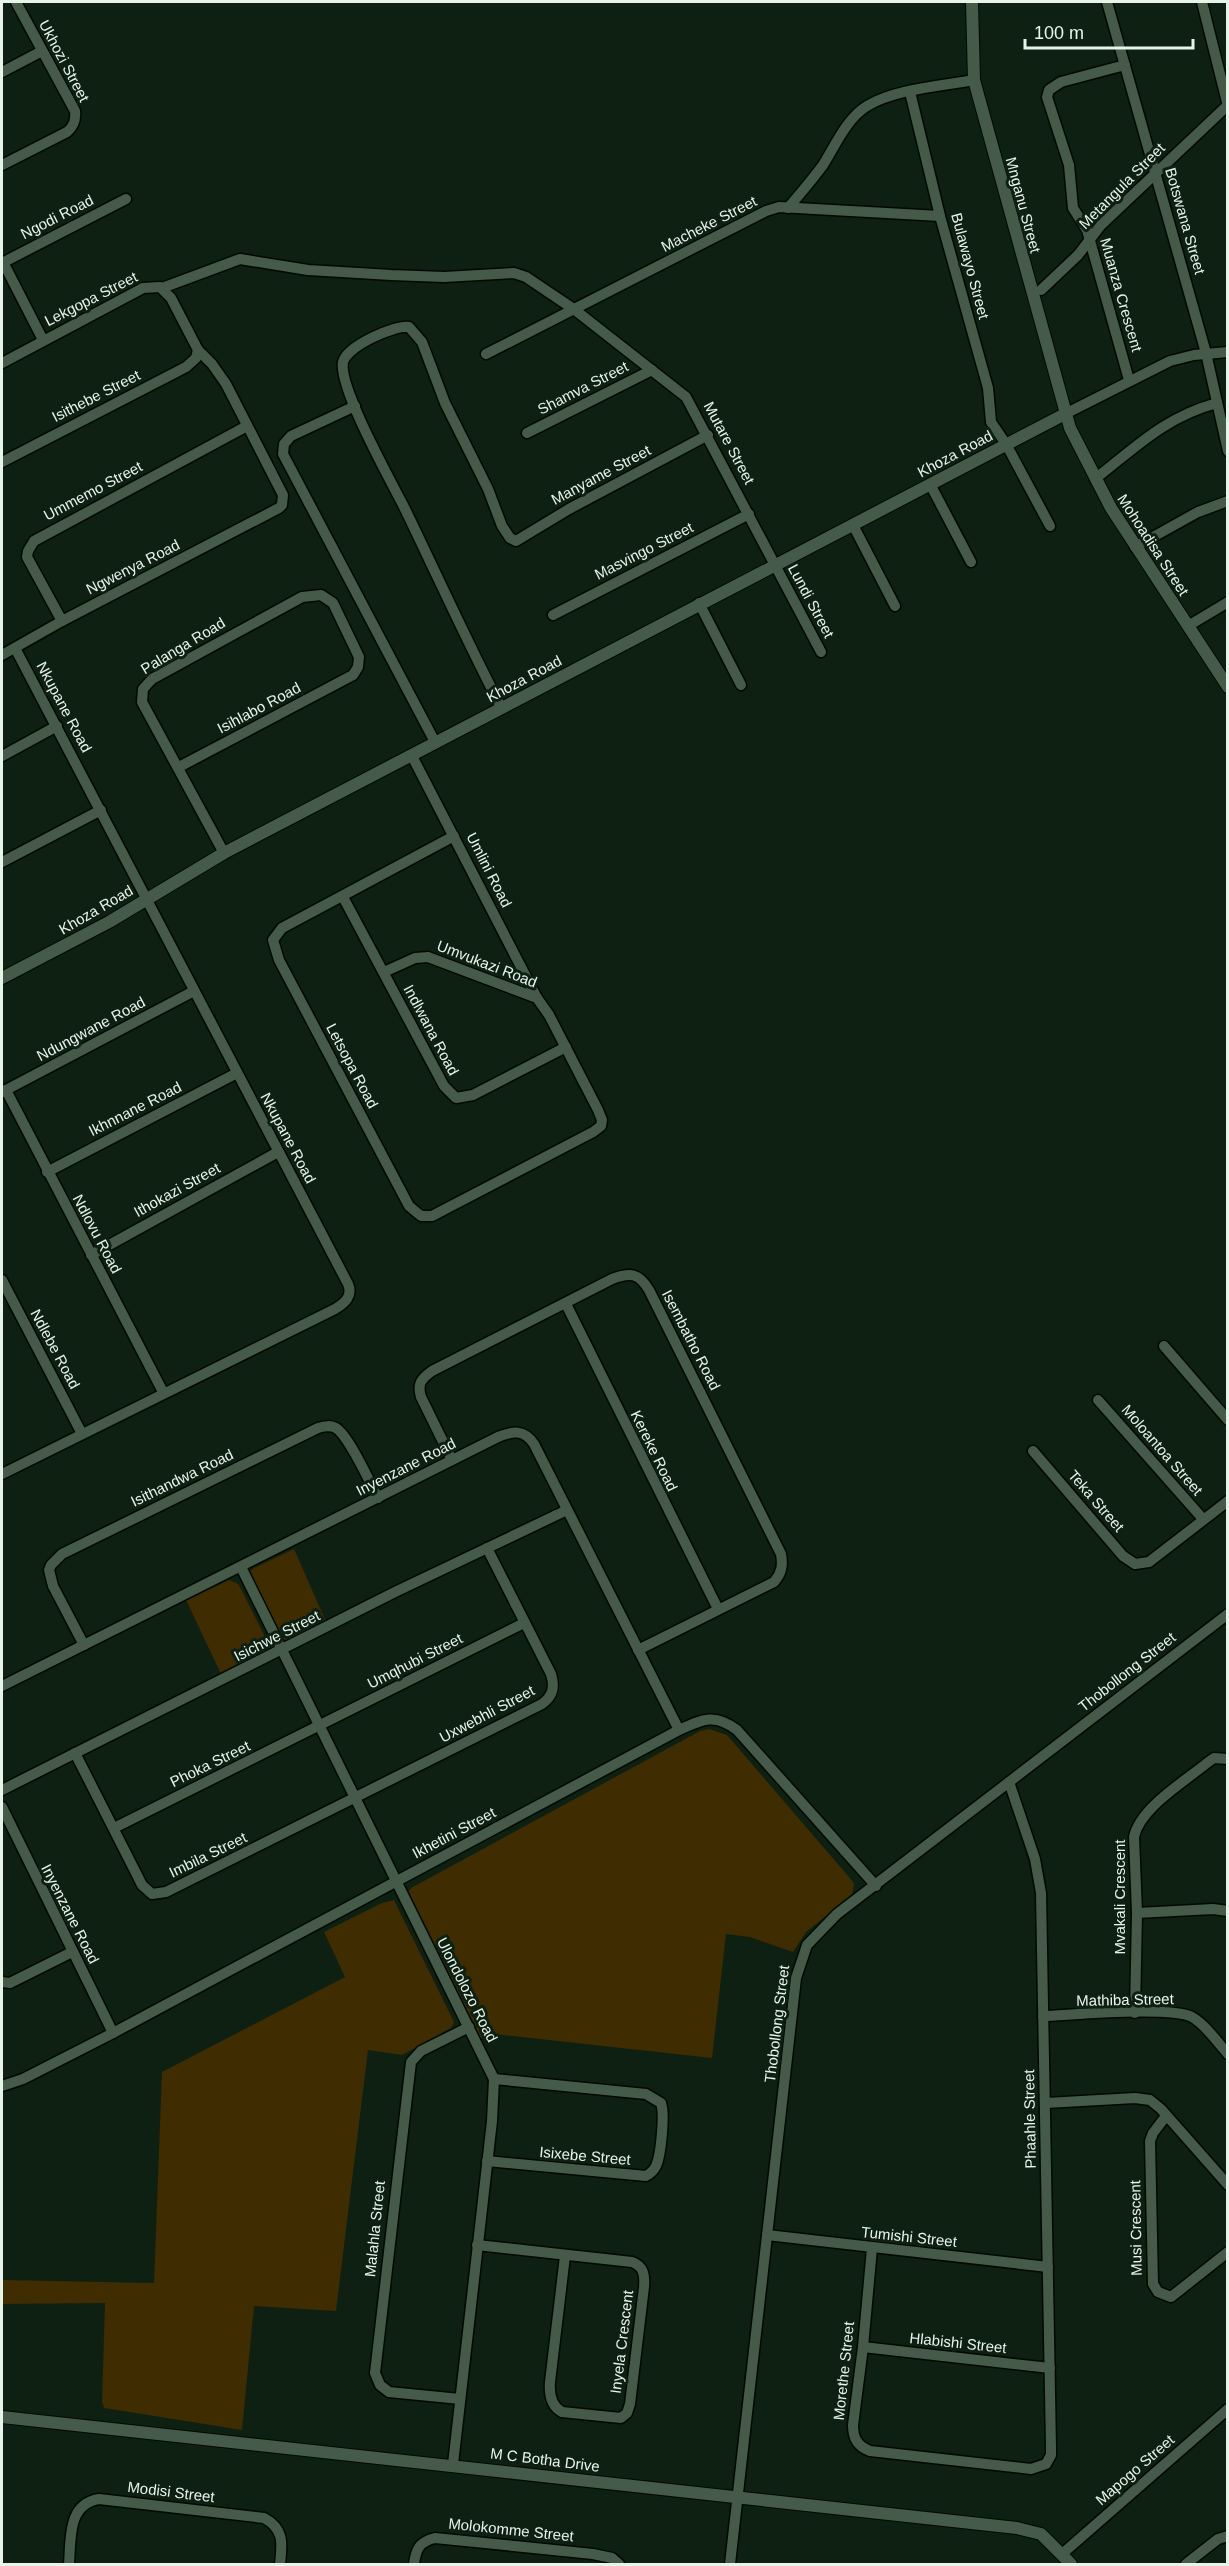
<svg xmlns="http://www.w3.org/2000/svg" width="1229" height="2566" font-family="Helvetica,sans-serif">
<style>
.green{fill:#3f2c00}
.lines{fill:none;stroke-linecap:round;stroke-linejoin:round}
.minor-casing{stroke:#000a01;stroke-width:13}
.tertiary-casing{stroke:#000a01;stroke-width:14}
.minor{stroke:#455a48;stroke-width:10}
.tertiary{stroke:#455a48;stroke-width:12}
.labels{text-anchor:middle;stroke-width:6;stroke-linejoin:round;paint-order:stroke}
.street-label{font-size:15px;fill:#e7f4e9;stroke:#0e2012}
</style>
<rect width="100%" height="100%" fill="#0e2012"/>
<g class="green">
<polygon points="294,1549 327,1624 282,1645 249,1572 254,1568"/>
<polygon points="229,1580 238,1584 241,1589 267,1641 265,1654 222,1676 186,1600"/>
<polygon points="709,1729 727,1735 849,1877 854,1884 852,1895 806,1932 793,1952 750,1937 726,1934 712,2058 494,2034 487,2034 479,2040 407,1894 411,1888 700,1731"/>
<polygon points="394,1900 454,2022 451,2028 402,2055 368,2050 336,2311 254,2306 242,2430 104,2408 102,2401 105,2303 2,2304 2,2280 154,2283 162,2072 345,1977 324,1932 382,1903"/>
</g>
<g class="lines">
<g class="minor-casing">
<g id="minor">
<polyline points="1107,2 1206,353 1228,451"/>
<polyline points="1202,2 1228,106"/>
<polyline points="1125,65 1061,82 1049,90 1047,97 1069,165 1073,208 1087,230 1129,380"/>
<polyline points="2,72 42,51"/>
<polyline points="910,92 940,216 988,388 991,422 1006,444 1050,526"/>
<path d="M2,165L67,132C74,126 76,120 75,111L16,2"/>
<path d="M788,208C800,194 812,180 823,165C835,146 847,118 867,106C895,89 942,86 974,80"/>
<polyline points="3,262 43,340"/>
<polyline points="2,263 126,199"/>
<polyline points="162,288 240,259 308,270 391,275 444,277 514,273 526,277 575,310 686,397 821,652"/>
<polyline points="1041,290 1078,255 1101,225 1228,105"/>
<polyline points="486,354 766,211 779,207 940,216"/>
<polyline points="2,363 143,288 160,287 171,298 198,350 212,364 226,384 283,495 282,505 279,508 62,621 2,655"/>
<polyline points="355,406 291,436 284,444 283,454 435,742"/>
<polyline points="1065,414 1170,361 1194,355 1228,352"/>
<polyline points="527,433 652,370"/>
<polyline points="2,462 186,367 196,358 198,350"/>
<path d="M1095,479C1136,447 1165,417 1217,403"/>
<polyline points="930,484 971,562"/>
<polyline points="853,525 895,606"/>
<polyline points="1135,547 1198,512 1228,501"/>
<polyline points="699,603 741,685"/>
<polyline points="553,615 749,514"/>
<polyline points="62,621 27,557 28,551 34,541 247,426"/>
<polyline points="1188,626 1228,602"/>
<path d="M501,707C467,642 437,575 405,509C392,483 338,387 343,362C347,346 394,325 409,327L422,342L445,403L488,489L502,526L510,538L516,541L569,509L708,435"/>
<polyline points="2,756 57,726"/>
<polyline points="412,756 537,998"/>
<polyline points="179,767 353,675 358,667 359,657 333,603 321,595 302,597 152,679 143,689 142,702 224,853"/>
<polyline points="2,862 101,810"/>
<polyline points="343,897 444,1086 456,1098 473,1095 566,1047"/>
<polyline points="384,972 415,958 428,957 537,998 549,1015 598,1110 602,1120 601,1126 593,1132 432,1216 421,1216 409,1206 279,960 273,940 282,928 454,836"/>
<polyline points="6,1090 163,1392"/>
<polyline points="2,1092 194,991"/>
<polyline points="47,1172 237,1073"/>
<polyline points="91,1255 278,1152"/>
<polyline points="2,1280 81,1432"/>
<polyline points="566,1304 718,1609"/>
<polyline points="1164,1346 1228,1420"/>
<polyline points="1098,1400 1203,1519"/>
<polyline points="1033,1451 1123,1556 1135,1564 1149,1562 1228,1501"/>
<path d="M452,1460L421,1397C417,1384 421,1379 432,1371L612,1279C630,1272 639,1273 649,1290L781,1554C783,1565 782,1573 774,1582L638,1650"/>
<path d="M2,1474L335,1309C345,1303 353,1296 348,1284L15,648"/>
<polyline points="241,1567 494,2079 492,2121 453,2464"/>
<path d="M84,1645L53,1586L49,1570L51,1565L62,1554L318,1428C325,1426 330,1425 336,1428C349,1436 370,1483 378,1498"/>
<path d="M2,1686L498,1437C513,1431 524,1429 534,1444L679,1730"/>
<path d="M75,1753L136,1873L142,1885L152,1894L166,1892L542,1704C553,1696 555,1687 551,1674L487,1548"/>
<polyline points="2,1790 395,1592 567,1510"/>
<polyline points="2,1807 113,2033"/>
<polyline points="114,1828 524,1623"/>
<polyline points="1137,1913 1213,1909 1228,1911"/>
<polyline points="2,1982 10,1983 72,1952"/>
<path d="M1135,2013L1137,1913L1134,1837C1140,1808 1184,1782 1207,1763L1214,1758L1228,1759"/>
<path d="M1043,2016C1072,2015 1170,2006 1192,2017C1206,2025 1217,2042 1228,2054"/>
<path d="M2,2086L23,2079L113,2033L679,1730C703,1719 715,1713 737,1730L876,1886"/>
<polyline points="1046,2103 1135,2098 1150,2100 1161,2109 1228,2185"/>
<polyline points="1166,2116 1153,2133 1150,2141 1153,2284 1158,2292 1171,2297 1228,2252"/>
<path d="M487,2161L646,2176C651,2173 654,2170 656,2166C661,2155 665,2114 661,2103L646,2094L494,2079"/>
<polyline points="767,2235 1048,2267"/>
<path d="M477,2245L632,2262C644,2266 645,2276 644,2287L630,2404L627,2413L621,2418L562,2412C551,2406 549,2394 550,2382L565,2256"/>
<path d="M872,2248L863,2347L853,2425C853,2438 857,2446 870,2451L1031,2469L1046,2464L1051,2455V2448L1041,1893L1035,1859L1009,1782"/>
<polyline points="863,2347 1050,2368"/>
<polyline points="460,2399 389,2392 380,2385 375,2373 411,2062 421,2051 469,2027"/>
<polyline points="1062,2554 1228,2409"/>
<path d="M69,2564C71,2540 67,2504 99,2499L264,2518C285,2529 282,2545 280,2564"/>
<path d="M414,2564C416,2549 419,2542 435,2538L593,2554L612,2558L619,2564"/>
<polyline points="730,2564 796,1978 807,1945 837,1914 1228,1614"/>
<polyline points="1186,2564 1218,2539 1228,2536"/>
</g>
</g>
<g class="tertiary-casing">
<g id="tertiary">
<polyline points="972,2 974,80 1070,428 1111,508 1228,687"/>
<polyline points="2,978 109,922 224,853 1065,414"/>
<polyline points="2,2417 1017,2528 1041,2534 1071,2564"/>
</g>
</g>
<use href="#minor" class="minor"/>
<use href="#tertiary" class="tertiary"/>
</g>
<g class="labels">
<g class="street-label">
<text transform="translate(64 61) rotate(62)" y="5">Ukhozi Street</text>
<text transform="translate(1122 186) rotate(-45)" y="5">Metangula Street</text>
<text transform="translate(1023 205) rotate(75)" y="5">Mnganu Street</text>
<text transform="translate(57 217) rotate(-27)" y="5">Ngodi Road</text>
<text transform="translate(1185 221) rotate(74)" y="5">Botswana Street</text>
<text transform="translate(709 224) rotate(-27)" y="5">Macheke Street</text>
<text transform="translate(970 266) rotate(75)" y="5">Bulawayo Street</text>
<text transform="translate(1121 295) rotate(74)" y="5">Muanza Crescent</text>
<text transform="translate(91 299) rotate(-27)" y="5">Lekgopa Street</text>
<text transform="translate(583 388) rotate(-27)" y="5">Shamva Street</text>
<text transform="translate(96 396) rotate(-27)" y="5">Isithebe Street</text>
<text transform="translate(729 443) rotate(62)" y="5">Mutare Street</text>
<text transform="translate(955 454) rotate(-28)" y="5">Khoza Road</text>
<text transform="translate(601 475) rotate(-28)" y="5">Manyame Street</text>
<text transform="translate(93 491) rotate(-28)" y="5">Ummemo Street</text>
<text transform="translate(1153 545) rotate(57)" y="5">Mohoadisa Street</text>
<text transform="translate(644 551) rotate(-27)" y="5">Masvingo Street</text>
<text transform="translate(133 567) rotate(-27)" y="5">Ngwenya Road</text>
<text transform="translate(811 601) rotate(62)" y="5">Lundi Street</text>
<text transform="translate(183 646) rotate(-31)" y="5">Palanga Road</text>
<text transform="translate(524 679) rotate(-28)" y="5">Khoza Road</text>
<text transform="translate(64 707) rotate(62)" y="5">Nkupane Road</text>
<text transform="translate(259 708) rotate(-28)" y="5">Isihlabo Road</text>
<text transform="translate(489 870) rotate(63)" y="5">Umlini Road</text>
<text transform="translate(96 910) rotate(-30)" y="5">Khoza Road</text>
<text transform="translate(487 964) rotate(21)" y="5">Umvukazi Road</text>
<text transform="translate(91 1029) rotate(-28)" y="5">Ndungwane Road</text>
<text transform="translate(431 1030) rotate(62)" y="5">Indlwana Road</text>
<text transform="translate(352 1066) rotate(62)" y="5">Letsopa Road</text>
<text transform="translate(135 1109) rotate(-27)" y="5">Ikhnnane Road</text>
<text transform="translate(288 1138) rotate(62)" y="5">Nkupane Road</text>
<text transform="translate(177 1190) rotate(-29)" y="5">Ithokazi Street</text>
<text transform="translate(97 1234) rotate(62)" y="5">Ndlovu Road</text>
<text transform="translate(691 1340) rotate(63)" y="5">Isembatho Road</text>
<text transform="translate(55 1349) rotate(62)" y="5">Ndlebe Road</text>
<text transform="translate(1162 1450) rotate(49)" y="5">Moloantoa Street</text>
<text transform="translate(654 1451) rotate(64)" y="5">Kereke Road</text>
<text transform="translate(406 1467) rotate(-27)" y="5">Inyenzane Road</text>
<text transform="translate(182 1478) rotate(-26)" y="5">Isithandwa Road</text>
<text transform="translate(1096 1501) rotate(49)" y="5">Teka Street</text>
<text transform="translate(277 1636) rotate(-27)" y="5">Isichwe Street</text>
<text transform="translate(415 1661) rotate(-27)" y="5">Umqhubi Street</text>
<text transform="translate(1127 1672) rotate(-38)" y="5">Thobollong Street</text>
<text transform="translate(487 1714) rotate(-28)" y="5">Uxwebhli Street</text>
<text transform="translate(210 1764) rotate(-26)" y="5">Phoka Street</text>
<text transform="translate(454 1833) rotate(-28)" y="5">Ikhetini Street</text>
<text transform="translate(208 1855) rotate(-26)" y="5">Imbila Street</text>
<text transform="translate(1120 1897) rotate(-90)" y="5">Mvakali Crescent</text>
<text transform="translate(70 1914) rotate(63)" y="5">Inyenzane Road</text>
<text transform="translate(467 1990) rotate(63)" y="5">Ulondolozo Road</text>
<text transform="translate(1125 2000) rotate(-1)" y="5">Mathiba Street</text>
<text transform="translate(777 2024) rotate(-83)" y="5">Thobollong Street</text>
<text transform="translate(1030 2119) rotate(-91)" y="5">Phaahle Street</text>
<text transform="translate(585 2156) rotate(5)" y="5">Isixebe Street</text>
<text transform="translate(1136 2228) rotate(-91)" y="5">Musi Crescent</text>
<text transform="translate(375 2229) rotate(-84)" y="5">Malahla Street</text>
<text transform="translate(909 2237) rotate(6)" y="5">Tumishi Street</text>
<text transform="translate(622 2342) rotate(-83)" y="5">Inyela Crescent</text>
<text transform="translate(958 2343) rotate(6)" y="5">Hlabishi Street</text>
<text transform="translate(844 2371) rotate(-84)" y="5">Morethe Street</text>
<text transform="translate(545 2460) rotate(7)" y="5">M C Botha Drive</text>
<text transform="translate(1135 2470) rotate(-41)" y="5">Mapogo Street</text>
<text transform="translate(171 2492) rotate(7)" y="5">Modisi Street</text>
<text transform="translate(511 2530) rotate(6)" y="5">Molokomme Street</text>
</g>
</g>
<rect width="1229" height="2566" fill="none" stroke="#e7f4e9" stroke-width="6"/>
<path d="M1025 39v9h168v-9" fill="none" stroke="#e7f4e9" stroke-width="3"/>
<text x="1034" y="39" font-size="18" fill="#e7f4e9" stroke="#0e2012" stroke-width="4.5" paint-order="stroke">100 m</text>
</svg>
